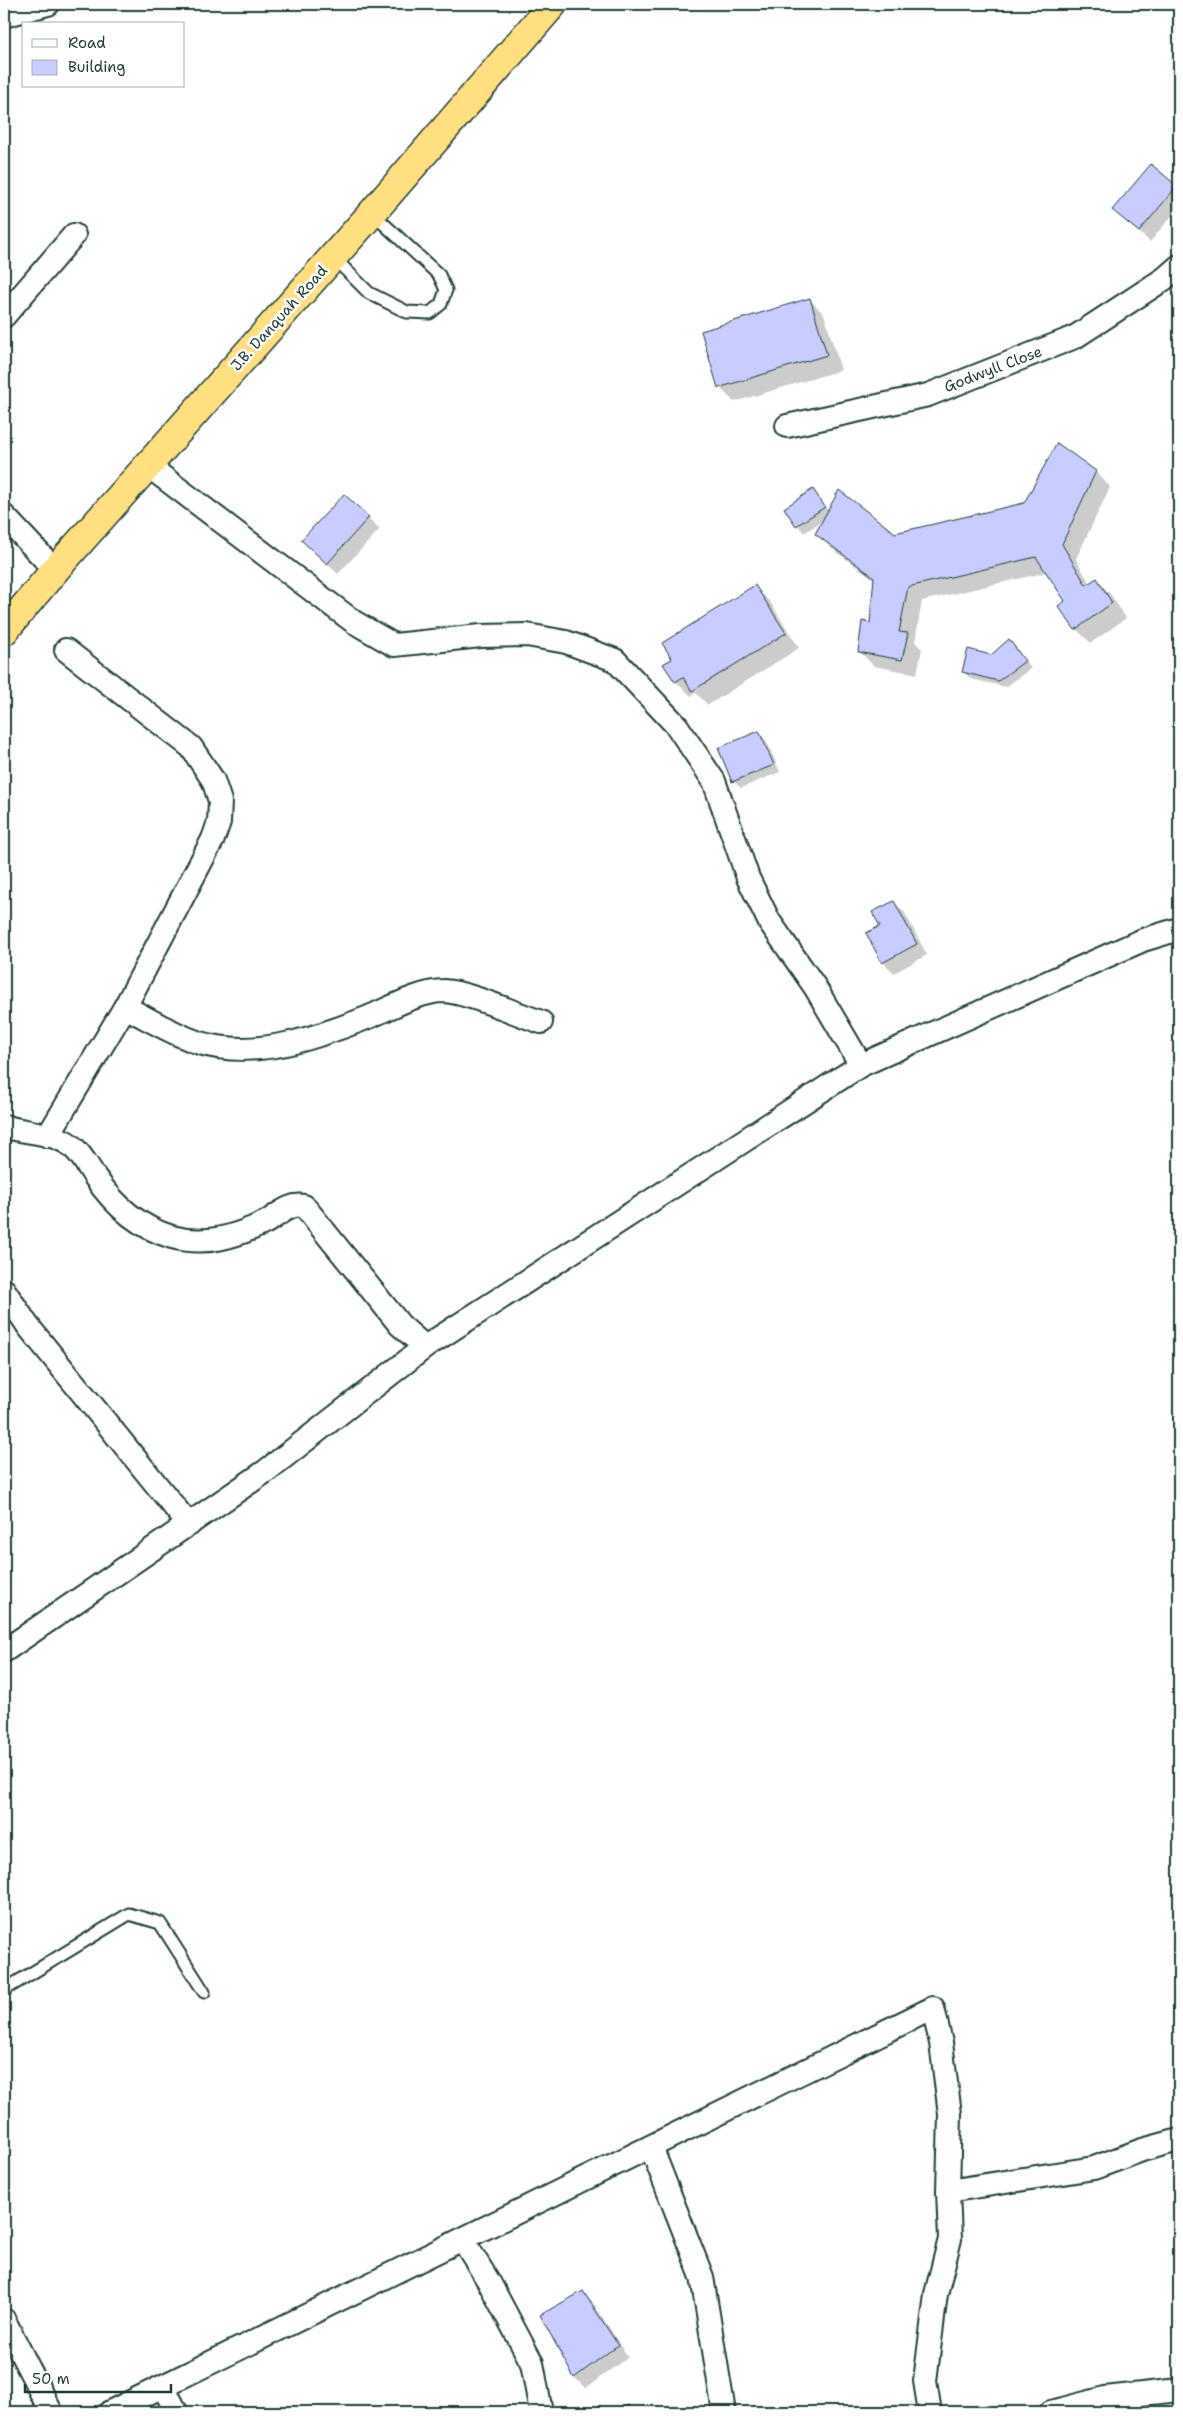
<svg xmlns="http://www.w3.org/2000/svg" width="1183" height="2416" font-family="'Shantell Sans',sans-serif">
<style>
.shadow{fill:#0003}
.building{fill:#c9ccff;stroke:#1f3d34}
.lines{fill:none;stroke-linecap:round;stroke-linejoin:round}
.service-casing{stroke:#1f3d34;stroke-width:15}
.minor-casing{stroke:#1f3d34;stroke-width:26}
.trunk-casing{stroke:#1f3d34;stroke-width:31}
.service{stroke:#fff;stroke-width:11}
.minor{stroke:#fff;stroke-width:22}
.trunk{stroke:#ffdf80;stroke-width:28}
.labels{text-anchor:middle;stroke-width:5;stroke-linejoin:round;paint-order:stroke}
.street-label{font-size:15px;fill:#1f3d34;stroke:#fff}
</style>
<rect width="100%" height="100%" fill="#fff"/>
<filter id="ink" filterUnits="userSpaceOnUse"><feTurbulence type="fractalNoise" baseFrequency=".02" numOctaves="2"/><feDisplacementMap in="SourceGraphic" scale="10" xChannelSelector="R" yChannelSelector="G"/><feConvolveMatrix kernelMatrix="1 2 1 2 8 2 1 2 1" color-interpolation-filters="sRGB"/></filter>
<g filter="url(#ink)">
<g class="shadow">
<polygon points="1176,187 1179,190 1179,207 1150,242 1114,210"/>
<polygon points="809,299 824,314 841,370 734,402 719,387"/>
<polygon points="1057,444 1096,472 1110,487 1076,559 1090,584 1097,580 1111,595 1126,618 1091,643 1076,629 1067,601 1048,572 922,601 915,642 922,649 917,674 874,666 859,651 871,624 875,580 832,549 817,534 825,519 804,533 785,509 813,491 829,512 895,534 1024,504"/>
<polygon points="344,496 380,529 338,574 314,551"/>
<polygon points="755,587 770,602 799,648 708,705 696,693 691,696 676,682 665,664"/>
<polygon points="1009,641 1031,668 1006,687 971,679 964,672 991,657"/>
<polygon points="759,732 766,740 780,772 741,788 733,781"/>
<polygon points="894,902 905,913 927,955 894,973 883,962 882,926"/>
<polygon points="583,2293 594,2304 628,2357 586,2388 575,2378 542,2316"/>
<polygon points="629,2406 635,2412 611,2412"/>
</g>
<g class="building">
<polygon points="1151,164 1177,186 1139,232 1112,210"/>
<polygon points="810,298 827,355 718,388 701,331"/>
<polygon points="1057,443 1096,471 1062,544 1086,585 1097,578 1112,603 1075,630 1058,606 1065,601 1036,557 908,587 899,632 908,633 902,660 858,652 862,621 870,623 874,577 815,534 839,490 895,533 1024,503"/>
<polygon points="813,489 825,507 796,526 784,508"/>
<polygon points="344,494 369,517 327,564 301,540"/>
<polygon points="755,585 786,633 692,691 683,677 675,682 663,664 672,659 662,643"/>
<polygon points="1009,639 1025,661 998,681 962,672 968,649 991,655"/>
<polygon points="759,731 774,765 732,782 718,748"/>
<polygon points="894,901 917,944 882,963 866,933 880,926 872,912"/>
<polygon points="583,2291 618,2345 574,2378 540,2315"/>
<polygon points="629,2405 630,2412 607,2412"/>
</g>
<g class="lines">
<g class="service-casing">
<g id="service">
<polyline points="333,257 369,293 407,312 430,313 441,304 446,290 439,275 372,213"/>
<polyline points="4,1990 129,1914 160,1923 204,1992"/>
</g>
</g>
<g class="minor-casing">
<g id="minor">
<polyline points="4,16 48,4"/>
<polyline points="4,316 74,235"/>
<polyline points="787,426 928,395 1075,337 1164,279 1179,266"/>
<polyline points="147,465 354,622 394,645 481,636 527,635 566,642 615,660 677,726 714,781 748,878 769,921 815,987 861,1065"/>
<polyline points="4,516 55,570"/>
<path d="M125,1007C149,1019 174,1035 200,1043C256,1060 318,1037 369,1017C390,1008 421,991 444,991C467,992 517,1014 541,1022"/>
<path d="M4,1126C26,1134 58,1131 75,1149C83,1157 89,1168 95,1177C114,1205 138,1227 172,1237C204,1246 235,1237 264,1223C277,1217 288,1203 304,1206L400,1325L425,1347"/>
<polyline points="48,1136 125,1007 213,839 219,822 220,801 213,780 191,747 66,650"/>
<polyline points="4,1290 28,1326 189,1525"/>
<polyline points="4,1651 266,1471 425,1347 861,1065 1143,940 1179,929"/>
<polyline points="651,2147 702,2277 724,2412"/>
<polyline points="948,2191 1094,2168 1142,2150 1179,2140"/>
<polyline points="463,2240 489,2282 532,2363 541,2412"/>
<polyline points="4,2320 51,2412"/>
<polyline points="164,2387 176,2412"/>
<polyline points="110,2412 933,2008 941,2043 950,2114 948,2191 950,2239 936,2294 925,2381 930,2412"/>
<polyline points="1051,2412 1105,2398 1179,2390"/>
</g>
</g>
<g class="trunk-casing">
<polyline id="trunk" points="4,631 55,570 372,213 553,4"/>
</g>
<use href="#service" class="service"/>
<use href="#minor" class="minor"/>
<use href="#trunk" class="trunk"/>
</g>
</g>
<g class="labels">
<g class="street-label">
<text transform="translate(279 318) rotate(-48)" y="5">J.B. Danquah Road</text>
<text transform="translate(993 369) rotate(-21)" y="5">Godwyll Close</text>
</g>
</g>
<rect width="1183" height="2416" fill="none" stroke="#fff" stroke-width="20"/>
<rect x="10" y="10" width="1163" height="2396" fill="none" stroke="#1f3d34" stroke-width="2" filter="url(#ink)"/>
<rect x="22" y="22" width="162" height="65" fill="#ffffff" stroke="#a5b1ae"/>
<rect x="32" y="39" width="25" height="8" fill="#ffffff" stroke="#a5b1ae"/>
<text x="68" y="48" font-size="15" fill="#1f3d34">Road</text>
<rect x="32" y="60" width="25" height="15" fill="#c9ccff" stroke="#a5b1ae"/>
<text x="68" y="72" font-size="15" fill="#1f3d34">Building</text>
<path d="M25 2384v8h146v-8" fill="none" stroke="#1f3d34" stroke-width="2.5"/>
<text x="32" y="2384" font-size="15" fill="#1f3d34" stroke="#ffffff" stroke-width="4" paint-order="stroke">50 m</text>
</svg>
